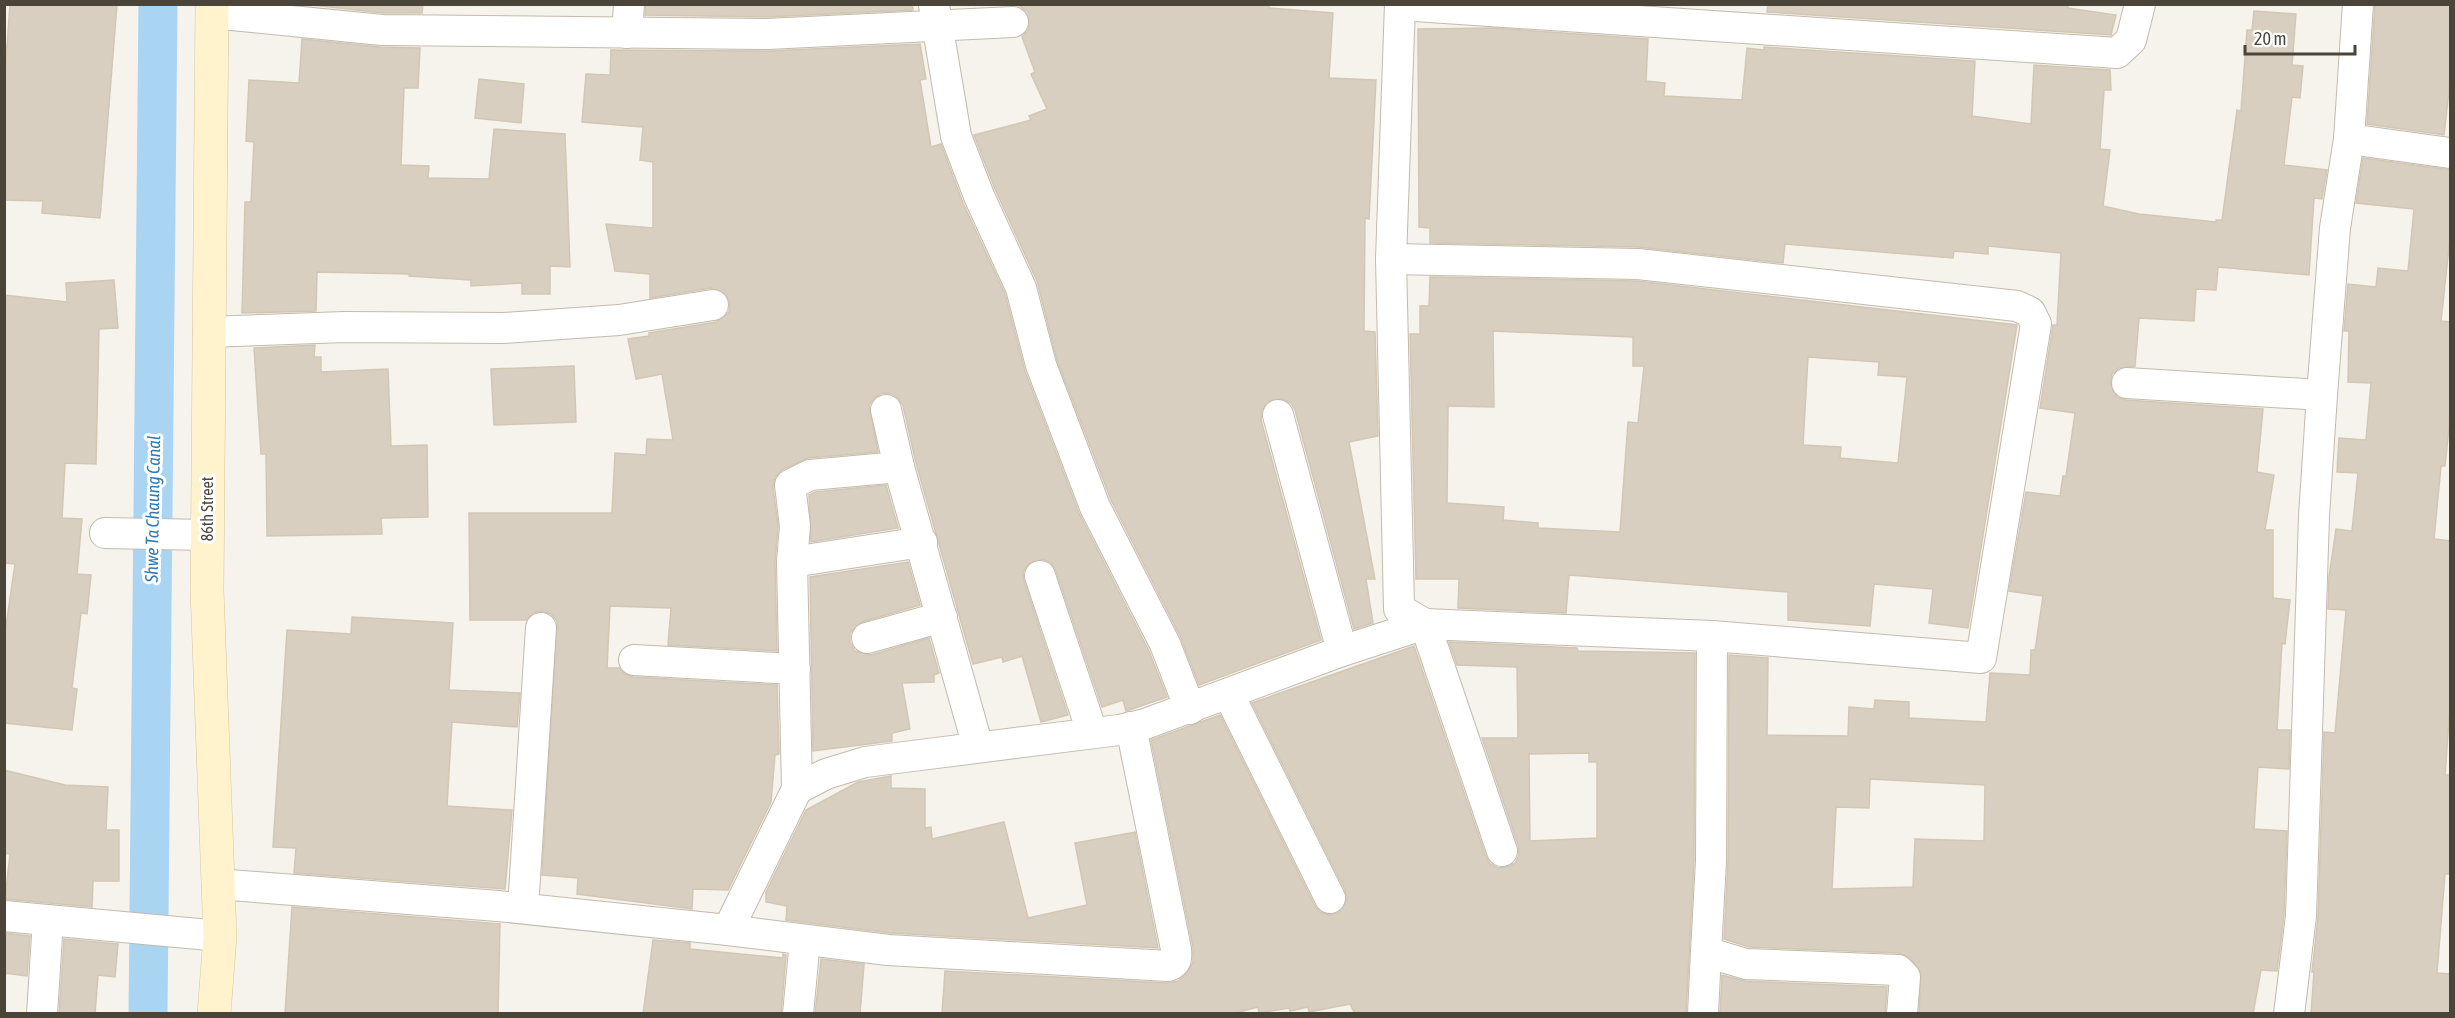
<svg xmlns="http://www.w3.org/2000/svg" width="2455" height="1018" font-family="'Asap Condensed',sans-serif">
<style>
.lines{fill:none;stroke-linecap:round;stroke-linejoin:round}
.canal{stroke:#a9d4f2;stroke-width:39}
.building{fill:#d8cfc1;stroke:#d3c7b4;stroke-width:1.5;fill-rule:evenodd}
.minor-casing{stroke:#c2bbae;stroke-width:32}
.secondary-casing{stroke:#d6c79b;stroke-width:34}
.minor{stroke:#fff;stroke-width:30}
.secondary{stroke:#fff3cd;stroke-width:33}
.labels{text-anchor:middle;stroke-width:6;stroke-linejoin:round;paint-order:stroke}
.street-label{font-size:16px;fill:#4b4439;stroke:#fff}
.water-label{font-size:18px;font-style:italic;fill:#2e7ab2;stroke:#fff}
</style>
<rect width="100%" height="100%" fill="#f6f3ec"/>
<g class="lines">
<polyline class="canal" points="148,1014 158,4"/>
</g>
<g class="building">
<polygon points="10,4 117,4 100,218 42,213 43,201 4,200 4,88"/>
<polygon points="303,4 423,4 422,13 383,13"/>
<polygon points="646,4 912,4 913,10 767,17 645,15"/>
<polygon points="1009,4 1269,4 1269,8 1333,13 1329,78 1376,80 1369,219 1365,218 1364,331 1375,332 1378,436 1349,442 1375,579 1366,579 1373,623 1354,629 1295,410 1291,403 1283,399 1273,399 1262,410 1261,420 1321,640 1199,685 1180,636 1111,500 1057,360 1037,281 995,189 974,135 1031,120 1029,116 1047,109 1031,74 1035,72 1022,37 1029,29 1028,13 1020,6"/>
<polygon points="1768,4 2068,4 2068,8 2116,15 2111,35 1767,12"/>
<polygon points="2375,4 2451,4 2451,73 2444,135 2367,124"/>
<path d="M2254,11L2296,14L2292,65L2303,66L2300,98L2292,97L2284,165L2327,170L2322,199L2314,198L2309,275L2218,267L2216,290L2196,289L2194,321L2139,318L2135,366L2119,368L2112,374L2110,383L2117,397L2126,400L2263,409L2257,472L2274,475L2265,530H2273V598L2290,600L2285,644L2282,643L2277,730H2290L2289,769L2258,767L2254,829L2287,831L2284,915L2277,971L2261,970L2253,1014H1919L1921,972L1910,958L1899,953L1749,947L1724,939L1728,861L1729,655L1768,658L1767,735L1848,736L1849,707L1874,709L1875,700L1909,702V718L1986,722L1990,673L2030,675L2031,650H2035L2043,596L2009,591L2026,492L2060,496L2063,476H2066L2075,413L2040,408L2053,325H2057L2061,253L1988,246V254L1954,251L1953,258L1785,244L1783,263L1638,247L1430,243V228L1419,227L1418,29L1493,28L1648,39L1646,81L1665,83L1664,96L1742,100L1747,48L1764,50V47L1975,61L1972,116L2031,124L2034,65L2110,70L2111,90H2104L2100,149L2110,150L2103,206L2139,214L2216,222V220H2222L2237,110L2241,111L2247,30H2252ZM1870,779L1985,785L1984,841L1915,839L1913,887L1832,889L1836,807L1869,808Z"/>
<polygon points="302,39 380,47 420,48 418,88 404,88 401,165 429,166 428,178 489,179 494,129 565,134 570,267 550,266 550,294 522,294 522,283 471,286 471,280 409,276 410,274 317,272 316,311 242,313 245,202 251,202 254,142 246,141 249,80 299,83"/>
<polygon points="920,44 926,79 920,80 931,147 941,144 963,203 1005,294 1025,371 1079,513 1149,651 1167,697 1126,711 1123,700 1102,707 1056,571 1051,563 1043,559 1028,564 1023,572 1024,581 1068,715 1041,722 1022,656 1003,662 1002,657 973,664 916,463 903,406 899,399 892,394 882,393 874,398 869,405 878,452 808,458 782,470 775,477 773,487 778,526 775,562 777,651 668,645 671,608 610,606 607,668 619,668 624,674 633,677 777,685 779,754 775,755 771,802 728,890 693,889 692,909 577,894 578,878 542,875 557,621 551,614 542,611 533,613 526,620 470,620 469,513 612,513 615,453 646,455 647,439 673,440 662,374 636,379 628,339 649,336 649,333 716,322 729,312 730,303 726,294 711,288 650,298 650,274 615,271 606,224 653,228 653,162 640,160 643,127 582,122 586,74 610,75 611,50 767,51"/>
<polygon points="479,79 524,84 521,123 475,118"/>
<polygon points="2363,158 2451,170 2451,229 2441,321 2451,322 2451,408 2445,466 2441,466 2434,539 2451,541 2451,692 2445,775 2451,775 2451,874 2445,874 2437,973 2451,974 2451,1014 2311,1014 2314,972 2312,972 2318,917 2324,732 2335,733 2346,610 2328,609 2329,577 2336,529 2352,531 2358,473 2337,472 2339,438 2366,440 2371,383 2348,382 2349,331 2344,331 2348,284 2376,287 2378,268 2408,271 2414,209 2356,203"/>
<path d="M1430,277L1637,281L2017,325L1968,628L1929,623L1933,589L1874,584L1870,626L1788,620V592L1569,575L1566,613L1458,608L1459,579H1416L1410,334H1420V306H1429ZM1493,331L1633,337V366H1644L1638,423L1628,422L1620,532L1538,528V523L1503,520L1504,507L1447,503L1448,406L1494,407ZM1808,357L1879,362L1878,375L1907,377L1898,463L1840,458L1841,447L1803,445Z"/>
<polygon points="114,280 118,328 99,329 96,464 65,463 62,518 82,519 77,574 91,575 87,614 81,613 72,688 77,689 72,730 4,723 4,639 15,564 4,563 4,295 67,302 66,283"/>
<polygon points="315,345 314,357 321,357 321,372 388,369 391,446 427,445 428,517 381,518 382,534 267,536 266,454 261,454 254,348"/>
<polygon points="574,366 576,422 494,425 491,369"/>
<polygon points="886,485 898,528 811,542 809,495 815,492"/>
<polygon points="908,562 920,605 862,622 850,633 850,642 855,651 871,655 929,638 939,673 934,675 934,682 902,683 910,729 892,733 892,741 813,751 810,577"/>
<polygon points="352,617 453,623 449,690 520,693 517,727 452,722 447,806 512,810 505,889 294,873 296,848 273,847 287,630 351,634"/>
<path d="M1449,642L1577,648L1578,651L1695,653L1694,860L1686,1014H1355L1350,1004L1309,1012L1308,1007L1290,1011L1289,1008L1259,1013L1258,1007L1232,1014H942L945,971L1167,983L1178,981L1187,973L1193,962V947L1151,740L1220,715L1315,906L1320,912L1328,915L1338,913L1347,900L1345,890L1252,703L1414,646L1486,857L1490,864L1498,868L1507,867L1515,863L1519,855L1518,845L1482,738H1518L1517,667L1457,665ZM1589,753V762H1597V838L1530,841L1529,754Z"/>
<polygon points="4,770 65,785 108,787 106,830 119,830 119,881 93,881 92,907 5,899 10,854 4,853"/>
<polygon points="891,776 891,788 925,789 925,828 931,827 932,839 1004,822 1028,918 1087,905 1075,843 1135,832 1158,948 890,933 786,920 787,906 766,902 766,892 806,810 858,782"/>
<polygon points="292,907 500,924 498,1014 285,1014"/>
<polygon points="4,933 30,936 27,976 4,973"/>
<polygon points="64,939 118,944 115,977 98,975 95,1014 59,1014"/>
<polygon points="653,940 690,943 690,949 783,958 783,954 786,955 781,1014 643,1014"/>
<polygon points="821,959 864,964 860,1014 815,1014"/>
<polygon points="1722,975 1745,981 1887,987 1885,1014 1720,1014"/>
</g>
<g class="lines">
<g class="minor-casing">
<g id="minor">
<polyline points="934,5 956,136 979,196 1021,288 1041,365 1095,507 1165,644 1190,709"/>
<polyline points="1400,5 2117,53 2131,40 2140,4"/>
<polyline points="212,13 382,30 767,34 1013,22"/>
<polyline points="627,33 629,4"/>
<polyline points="2349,139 2450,153"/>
<polyline points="1391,259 1638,264 2017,306 2030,312 2036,324 1981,658 1712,636 1425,624 1502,851"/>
<polyline points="208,332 345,327 504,328 619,320 713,305"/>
<polyline points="2127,383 2322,395"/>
<polyline points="886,410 899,467 978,747"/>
<polyline points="1278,415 1342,651"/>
<polyline points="105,533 207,535"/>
<polyline points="792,562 922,542"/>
<polyline points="1040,576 1092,732"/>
<polyline points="867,638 942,617"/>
<polyline points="634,660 795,669"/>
<polyline points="1229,695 1330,898"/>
<polyline points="797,789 792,562 795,526 790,485 810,475 899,467"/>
<polyline points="217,884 498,906 728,930 797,789 826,774 865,762 1119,730 1145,724 1342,651 1425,624 1399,609 1391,259 1400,4"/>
<polyline points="523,908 541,628"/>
<polyline points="4,916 220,936"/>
<path d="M728,930L888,950L1168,966C1177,963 1177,958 1176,949L1131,727"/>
<polyline points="1706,952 1711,861 1712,636"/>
<polyline points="42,1014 48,920"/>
<polyline points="798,1014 805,940"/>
<polyline points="1703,1014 1706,952 1746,964 1898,970 1905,977 1902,1014"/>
<polyline points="2289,1014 2301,916 2314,516 2322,395 2335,228 2349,139 2358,4"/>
</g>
</g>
<g class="secondary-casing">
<polyline id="secondary" points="212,4 207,590 220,936 214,1014"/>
</g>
<use href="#minor" class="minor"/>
<use href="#secondary" class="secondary"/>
</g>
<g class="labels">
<g class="street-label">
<text transform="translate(207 509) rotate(-90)" y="6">86th Street</text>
</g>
<g class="water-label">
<text transform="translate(153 509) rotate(-89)" y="6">Shwe Ta Chaung Canal</text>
</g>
</g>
<rect width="2455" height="1018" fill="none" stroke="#4b4439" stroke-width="12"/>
<path d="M2245 45v9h110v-9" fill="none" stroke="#4b4439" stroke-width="3"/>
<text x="2254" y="45" font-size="18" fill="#4b4439" stroke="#ffffff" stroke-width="4.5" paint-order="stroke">20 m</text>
</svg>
